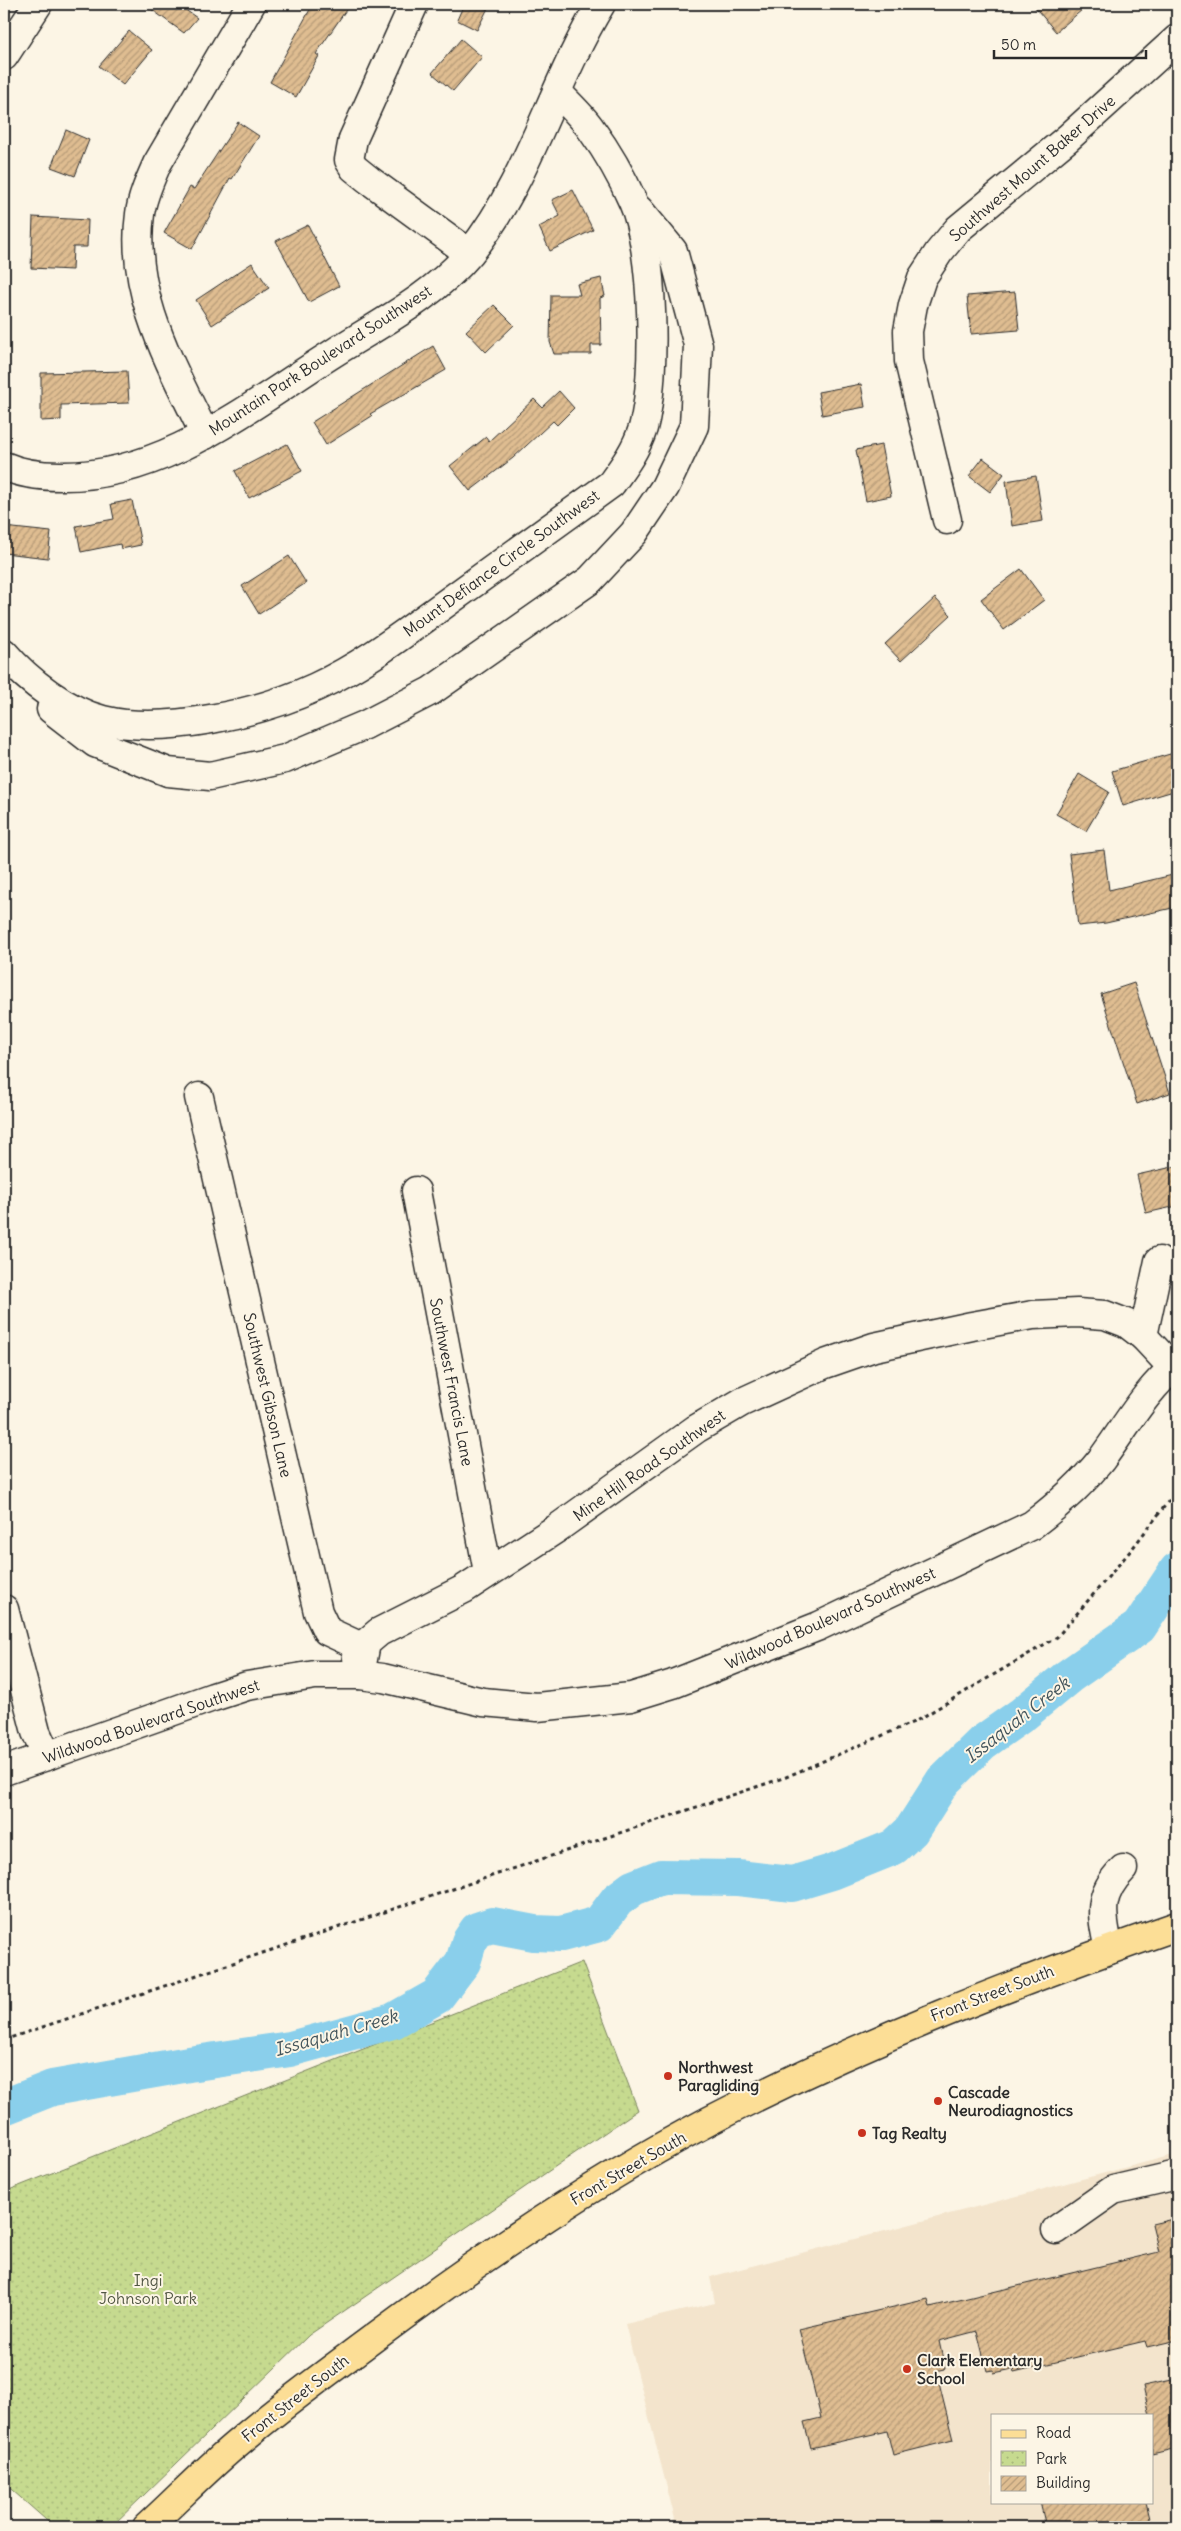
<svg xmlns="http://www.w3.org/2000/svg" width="1181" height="2531" font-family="Delius,sans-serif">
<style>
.built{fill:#f3e4cc;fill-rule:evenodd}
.park{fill:url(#park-dots);stroke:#78825d}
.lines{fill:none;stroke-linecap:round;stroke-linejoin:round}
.river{stroke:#8acfeb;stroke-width:36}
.building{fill:url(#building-hatch);stroke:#2b2b2b}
.minor-casing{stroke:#2b2b2b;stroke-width:31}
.major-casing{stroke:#2b2b2b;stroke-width:31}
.path{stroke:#2b2b2b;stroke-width:3;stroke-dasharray:4 4;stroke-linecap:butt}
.minor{stroke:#fcf5e5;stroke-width:28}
.major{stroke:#fcde96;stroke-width:28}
.poi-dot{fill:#c8321e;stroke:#fcf5e5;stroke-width:2}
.labels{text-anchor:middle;stroke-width:4;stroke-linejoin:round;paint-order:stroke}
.street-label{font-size:16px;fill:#2b2b2b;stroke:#fcf5e5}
.poi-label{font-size:16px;font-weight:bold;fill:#2b2b2b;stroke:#fcf5e5;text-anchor:start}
.park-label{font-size:16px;fill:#525744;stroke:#fcf5e5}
.water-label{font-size:18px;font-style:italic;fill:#43545b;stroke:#fcf5e5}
</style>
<defs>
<pattern id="park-dots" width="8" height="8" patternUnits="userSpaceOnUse" patternTransform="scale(1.25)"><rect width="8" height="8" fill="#c6da8f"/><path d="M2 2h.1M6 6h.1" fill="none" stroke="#aabb7c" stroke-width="1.8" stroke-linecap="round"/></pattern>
<pattern id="building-hatch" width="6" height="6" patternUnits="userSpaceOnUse" patternTransform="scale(1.25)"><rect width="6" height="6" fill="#dfbd91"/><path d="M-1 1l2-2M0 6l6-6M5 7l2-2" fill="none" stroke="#b59a77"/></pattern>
</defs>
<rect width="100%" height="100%" fill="#fcf5e5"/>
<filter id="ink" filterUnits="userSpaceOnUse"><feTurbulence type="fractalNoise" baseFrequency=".02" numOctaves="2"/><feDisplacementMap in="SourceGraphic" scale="10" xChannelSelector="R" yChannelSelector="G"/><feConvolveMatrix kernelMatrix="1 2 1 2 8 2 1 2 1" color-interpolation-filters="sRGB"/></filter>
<g filter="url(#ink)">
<path class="built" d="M1177,2154V2527H677L625,2324L715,2303L710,2277ZM992,2415H1152V2502H992Z"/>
<polygon class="park" points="582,1962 638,2110 309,2335 111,2527 54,2527 4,2483 4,2192"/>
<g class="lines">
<polyline class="river" points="4,2107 52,2088 189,2064 290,2049 393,2021 437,1996 463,1962 469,1942 477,1930 492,1925 534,1933 561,1934 599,1924 617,1900 633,1888 661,1877 738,1878 792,1884 832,1872 894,1847 911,1831 943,1781 982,1743 1023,1714 1069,1676 1139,1627 1177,1570"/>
</g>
<g class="building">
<polygon points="144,4 177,4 197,18 184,33"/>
<polygon points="313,4 350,4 316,54 319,56 296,97 270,82"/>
<polygon points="464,4 490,4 477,30 457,20"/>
<polygon points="1032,4 1089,4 1056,32"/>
<polygon points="129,31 152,50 123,85 99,66"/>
<polygon points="461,39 482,57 453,91 432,73"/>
<polygon points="238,122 259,136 232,179 230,178 192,249 164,233 190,187 194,189"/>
<polygon points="66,130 89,140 75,176 51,167"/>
<polygon points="573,190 593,230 550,251 539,227 560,216 552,200"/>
<polygon points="33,217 88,220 87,247 73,247 72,270 31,268"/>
<polygon points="308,225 339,286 309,302 276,241"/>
<polygon points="252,263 269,288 212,325 196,300"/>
<polygon points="601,278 605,296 600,298 601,345 591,345 591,354 554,354 550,342 551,295 580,295 577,284"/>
<polygon points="1015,292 1019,330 971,334 967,296"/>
<polygon points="494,305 514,325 486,352 466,331"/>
<polygon points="433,346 446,370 370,414 372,416 326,445 312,422"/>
<polygon points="127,371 129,403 61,405 61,420 41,421 41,373"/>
<polygon points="861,384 865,407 822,415 818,392"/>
<polygon points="559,391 574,408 557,425 553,421 513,458 470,491 450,466 486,437 489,441 534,399 542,407"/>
<polygon points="287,444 302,471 249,498 235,471"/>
<polygon points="881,445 891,496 866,501 856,450"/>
<polygon points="983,458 1004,474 990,492 969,476"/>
<polygon points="1036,476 1043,521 1012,526 1006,481"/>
<polygon points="132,500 141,545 121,549 120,544 81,552 76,526 114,519 111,504"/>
<polygon points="4,527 51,532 48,558 4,553"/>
<polygon points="289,556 306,583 259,614 242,586"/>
<polygon points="1021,569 1044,600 1004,630 981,599"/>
<polygon points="935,598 951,615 901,661 885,644"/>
<polygon points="1177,752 1177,790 1123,806 1112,771"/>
<polygon points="1079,774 1109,792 1086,831 1056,814"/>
<polygon points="1104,850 1109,890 1177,874 1177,907 1106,923 1078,926 1069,854"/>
<polygon points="1134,983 1170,1093 1137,1104 1101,994"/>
<polygon points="1177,1166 1177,1206 1146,1213 1137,1175"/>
<polygon points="1177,2218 1177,2340 1147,2347 1145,2341 1014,2372 1013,2369 994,2373 993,2370 987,2371 977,2331 939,2341 945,2369 936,2371 953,2440 893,2455 887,2431 811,2448 804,2422 821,2418 799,2329 928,2299 930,2307 1159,2252 1152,2224"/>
<polygon points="1177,2379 1177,2448 1152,2454 1152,2415 1150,2415 1143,2386"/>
<polygon points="1040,2502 1146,2502 1152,2527 1046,2527"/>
</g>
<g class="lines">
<g class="minor-casing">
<g id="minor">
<polyline points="414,4 353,139 349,160 354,168 369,180 469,253"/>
<polyline points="4,56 38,4"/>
<path d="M205,435C172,366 129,294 140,214C142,197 150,180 157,164L251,4"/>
<path d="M4,466C22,474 40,476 60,476C163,478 248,407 332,354C379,324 433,297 470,253C530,178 552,84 601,4"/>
<polyline points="947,520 909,361 908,331 913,305 922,278 939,252 958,229 1068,138 1177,39"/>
<path d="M4,653C28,681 67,711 103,720C164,735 260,713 316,687C364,665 406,632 449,601C503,562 557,523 611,484C624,466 636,450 643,428C657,378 654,248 633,202C622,177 607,151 591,129C582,116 569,104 558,93"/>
<polyline points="51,709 95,743 168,772 210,776 285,759 365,725 431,691 590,580 634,533 665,487 694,426 698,345 673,251 639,210"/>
<polyline points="199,1097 318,1612 327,1631 355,1644 359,1671"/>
<polyline points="416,1191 488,1572"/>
<polyline points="1143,1336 1159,1261"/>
<polyline points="4,1609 36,1732 47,1756"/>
<polyline points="360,1675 366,1643 379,1632 464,1589 556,1529 696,1429 742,1402 825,1364 874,1347 972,1326 1033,1315 1077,1313 1105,1315 1126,1323 1143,1336 1173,1368"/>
<path d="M4,1771L213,1697L247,1686L315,1675H360L383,1678L483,1702L537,1707L631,1697L673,1684L819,1626L1032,1525C1057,1506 1081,1485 1101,1460C1125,1428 1146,1389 1177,1365"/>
<path d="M1109,1950C1102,1916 1096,1896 1123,1869"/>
<polyline points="1056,2230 1113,2190 1177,2175"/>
</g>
</g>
<g class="major-casing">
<path id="major" d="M147,2527C178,2499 207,2468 240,2441C284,2403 332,2369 379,2334C484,2256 593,2182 709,2121C861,2042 1016,1982 1177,1926"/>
</g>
<polyline class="path" points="4,2040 786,1777 916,1721 1057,1637 1132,1549 1177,1490"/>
<use href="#minor" class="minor"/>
<use href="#major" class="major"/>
</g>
</g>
<g class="poi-dot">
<circle cx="668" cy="2076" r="5"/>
<circle cx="938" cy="2101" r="5"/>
<circle cx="862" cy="2133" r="5"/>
<circle cx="907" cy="2369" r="5"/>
</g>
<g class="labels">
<g class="street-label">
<text transform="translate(1032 168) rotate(-41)" y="6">Southwest Mount Baker Drive</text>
<text transform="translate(320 360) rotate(-33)" y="6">Mountain Park Boulevard Southwest</text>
<text transform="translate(501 563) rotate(-36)" y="6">Mount Defiance Circle Southwest</text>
<text transform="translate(452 1382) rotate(79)" y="6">Southwest Francis Lane</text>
<text transform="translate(268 1395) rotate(77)" y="6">Southwest Gibson Lane</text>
<text transform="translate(649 1465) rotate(-35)" y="6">Mine Hill Road Southwest</text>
<text transform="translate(830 1618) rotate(-24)" y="6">Wildwood Boulevard Southwest</text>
<text transform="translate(151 1721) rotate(-19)" y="6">Wildwood Boulevard Southwest</text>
<text transform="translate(992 1993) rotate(-21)" y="6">Front Street South</text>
<text transform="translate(628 2168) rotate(-30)" y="6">Front Street South</text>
<text transform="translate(295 2398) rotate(-38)" y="6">Front Street South</text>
</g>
<g class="poi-label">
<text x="678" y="2073">Northwest<tspan x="678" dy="18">Paragliding</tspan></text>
<text x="948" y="2098">Cascade<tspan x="948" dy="18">Neurodiagnostics</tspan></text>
<text x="872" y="2139">Tag Realty</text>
<text x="917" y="2366">Clark Elementary<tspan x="917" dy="18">School</tspan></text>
</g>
<g class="park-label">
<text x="148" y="2286">Ingi<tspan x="148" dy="18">Johnson Park</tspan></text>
</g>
<g class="water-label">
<text transform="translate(1017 1720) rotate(-38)" y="6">Issaquah Creek</text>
<text transform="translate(336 2033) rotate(-16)" y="6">Issaquah Creek</text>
</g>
</g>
<rect width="1181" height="2531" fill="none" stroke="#fcf5e5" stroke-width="20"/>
<rect x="10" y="10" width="1161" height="2511" fill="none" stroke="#2b2b2b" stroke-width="2" filter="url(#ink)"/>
<rect x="991" y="2414" width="162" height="90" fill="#fcf5e5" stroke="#a8a49b"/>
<rect x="1001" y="2430" width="25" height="8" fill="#fcde96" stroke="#a8a49b"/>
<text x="1036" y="2438" font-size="15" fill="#2b2b2b">Road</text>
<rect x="1001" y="2451" width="25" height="15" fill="url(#park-dots)" stroke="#a8a49b"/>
<text x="1036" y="2464" font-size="15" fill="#2b2b2b">Park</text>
<rect x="1001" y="2476" width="25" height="15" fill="url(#building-hatch)" stroke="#a8a49b"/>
<text x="1036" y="2488" font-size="15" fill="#2b2b2b">Building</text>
<path d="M994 50v8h152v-8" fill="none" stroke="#2b2b2b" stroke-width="2.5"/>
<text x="1001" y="50" font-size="15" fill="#2b2b2b" stroke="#fcf5e5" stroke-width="4" paint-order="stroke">50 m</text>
</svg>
